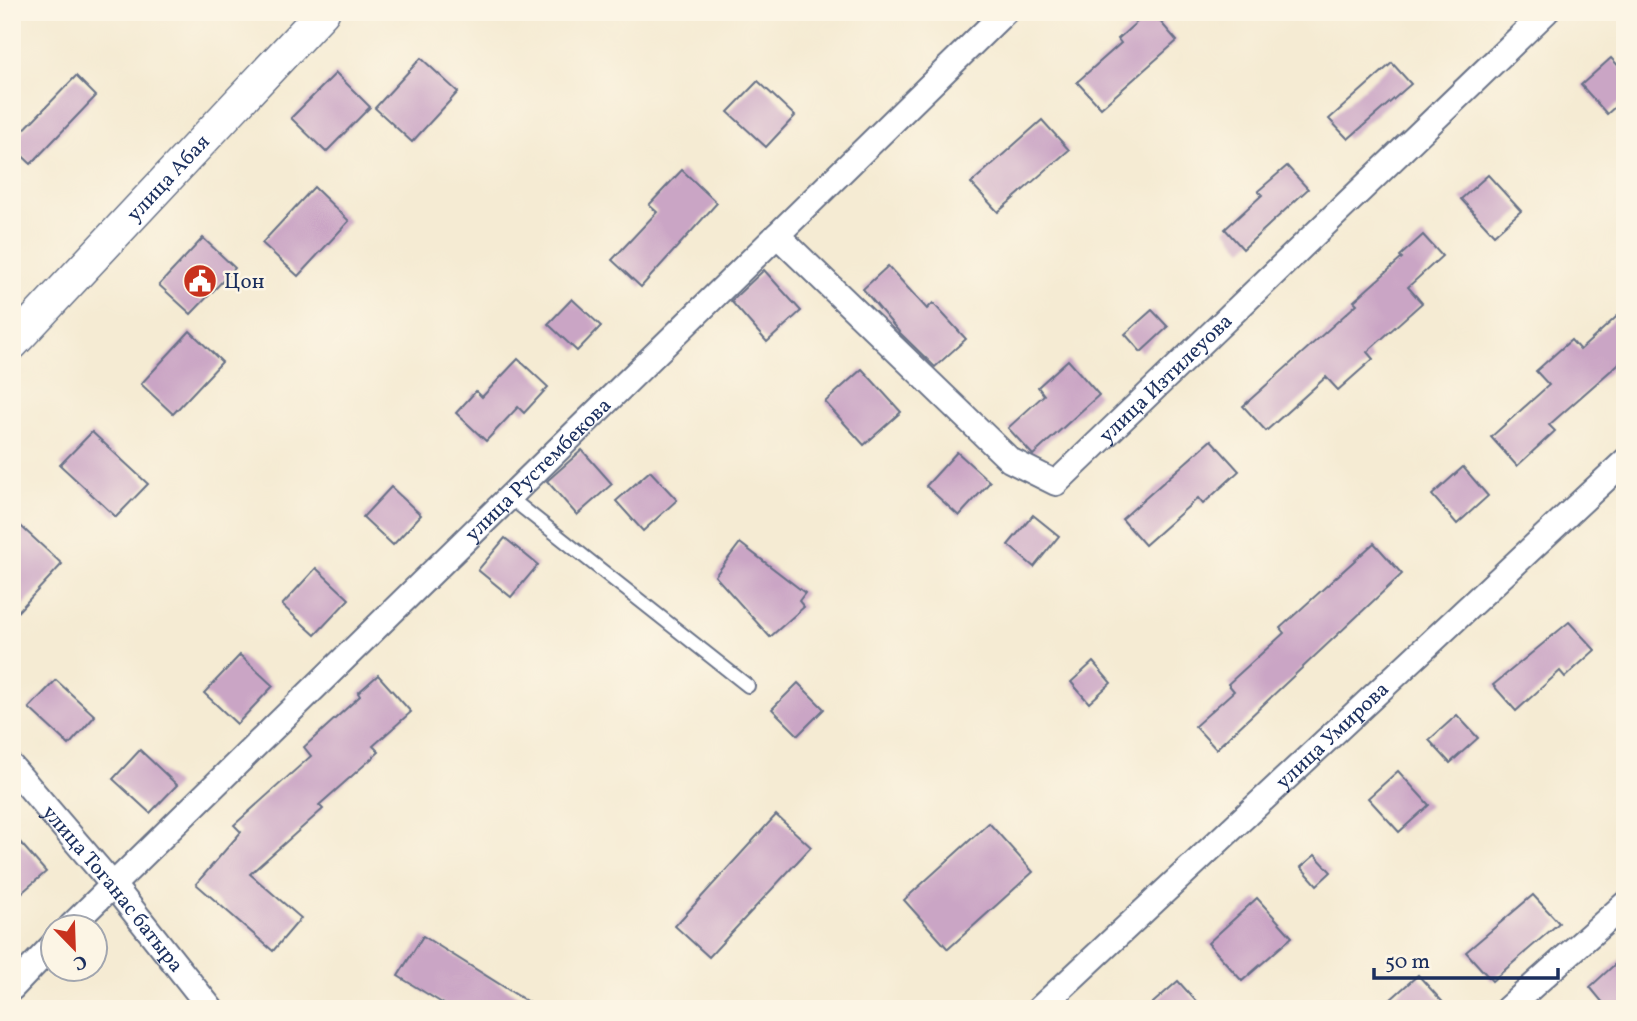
<svg xmlns="http://www.w3.org/2000/svg" width="1637" height="1021" font-family="Vollkorn,serif">
<style>
.building{fill:#caa5c5}
.lines{fill:none;stroke-linecap:round;stroke-linejoin:round}
.service-casing{stroke:#677187;stroke-width:16}
.minor-casing{stroke:#677187;stroke-width:28}
.tertiary-casing{stroke:#677187;stroke-width:35}
.service{stroke:#fff;stroke-width:12}
.minor{stroke:#fff;stroke-width:24}
.tertiary{stroke:#fff;stroke-width:32}
.labels{text-anchor:middle;stroke-width:5;stroke-linejoin:round;paint-order:stroke}
.street-label{font-size:21px;fill:#1b2f5e;stroke:#fcf5e5}
.poi-label{font-size:21px;fill:#1b2f5e;stroke:#fcf5e5;text-anchor:start}
</style>
<rect width="100%" height="100%" fill="#fcf5e5"/>
<filter id="ink" filterUnits="userSpaceOnUse"><feTurbulence type="fractalNoise" baseFrequency=".0143" numOctaves="2"/><feDisplacementMap in="SourceGraphic" scale="14" xChannelSelector="R" yChannelSelector="G"/><feConvolveMatrix kernelMatrix="1 2 1 2 8 2 1 2 1" color-interpolation-filters="sRGB"/></filter>
<filter id="wash" filterUnits="userSpaceOnUse"><feTurbulence type="fractalNoise" baseFrequency=".00686" numOctaves="4" result="noise"/><feDisplacementMap in="SourceGraphic" scale="28" xChannelSelector="R" yChannelSelector="G"/><feGaussianBlur stdDeviation="1.57" result="paint"/><feColorMatrix in="noise" values="0 0 0 0 0 0 0 0 0 0 0 0 0 0 0 0 0 1.4 0 .05"/><feComposite in="paint" operator="in"/></filter>
<g filter="url(#wash)">
<rect width="100%" height="100%" fill="#f5ebd3"/>
<g id="blocks">
<g class="building">
<polygon points="1148,12 1152,12 1177,41 1101,108 1077,82 1121,43 1118,39"/>
<polygon points="421,58 458,92 412,142 375,108"/>
<polygon points="1611,58 1625,73 1625,98 1607,114 1581,85"/>
<polygon points="1392,63 1411,84 1348,139 1329,119"/>
<polygon points="336,73 370,107 326,152 291,118"/>
<polygon points="76,76 96,96 31,164 12,146 12,142"/>
<polygon points="758,81 795,116 766,147 728,112"/>
<polygon points="1042,120 1069,150 998,212 971,183"/>
<polygon points="1287,166 1308,189 1243,249 1225,229 1262,195 1258,191"/>
<polygon points="682,170 717,203 641,287 612,260 657,212 649,205"/>
<polygon points="1488,175 1521,211 1494,235 1461,199"/>
<polygon points="314,187 349,221 298,276 262,243"/>
<polygon points="1423,235 1442,256 1408,287 1422,303 1367,352 1373,359 1338,390 1326,377 1266,431 1243,406 1357,304 1354,301 1402,258 1400,256"/>
<polygon points="203,238 235,268 191,314 159,285"/>
<polygon points="888,266 927,309 933,303 966,339 935,367 900,333 863,289"/>
<polygon points="764,270 801,311 767,342 731,301"/>
<polygon points="572,299 601,326 577,351 548,324"/>
<polygon points="1625,309 1625,358 1549,425 1555,431 1517,466 1491,437 1549,385 1536,371 1571,340 1580,350"/>
<polygon points="1152,310 1168,327 1141,352 1125,334"/>
<polygon points="190,331 222,362 173,414 141,384"/>
<polygon points="518,359 548,387 524,413 518,407 486,441 456,413 476,391 482,397"/>
<polygon points="1068,360 1099,395 1033,455 1008,428 1044,395 1038,387"/>
<polygon points="862,369 901,412 864,445 825,402"/>
<polygon points="92,432 148,484 116,517 60,465"/>
<polygon points="1211,440 1239,471 1203,504 1198,498 1145,545 1122,519"/>
<polygon points="582,450 612,484 577,515 547,481"/>
<polygon points="957,452 990,482 959,516 926,486"/>
<polygon points="1463,467 1488,496 1457,524 1432,495"/>
<polygon points="650,471 677,500 643,531 616,501"/>
<polygon points="391,487 421,515 393,545 363,517"/>
<polygon points="1033,515 1059,536 1034,567 1008,545"/>
<polygon points="12,518 62,564 12,618"/>
<polygon points="505,538 538,565 511,597 478,570"/>
<polygon points="740,543 805,593 799,601 804,607 770,637 715,576"/>
<polygon points="1374,543 1402,574 1216,749 1195,726 1234,691 1228,684 1284,633 1280,628"/>
<polygon points="316,568 349,599 315,635 282,605"/>
<polygon points="1569,622 1595,650 1565,677 1560,671 1516,711 1493,685"/>
<polygon points="240,655 273,686 237,724 204,693"/>
<polygon points="1093,662 1111,683 1089,703 1071,682"/>
<polygon points="378,675 411,712 373,746 379,752 319,805 323,809 250,874 301,918 273,951 196,884 241,832 234,825 311,756 304,747 360,696 358,693"/>
<polygon points="56,680 95,716 69,745 29,708"/>
<polygon points="798,683 824,709 798,735 772,709"/>
<polygon points="1457,715 1478,738 1450,763 1429,740"/>
<polygon points="140,750 177,785 150,813 113,779"/>
<polygon points="1398,771 1429,805 1399,832 1368,798"/>
<polygon points="776,815 811,847 709,957 675,926"/>
<polygon points="989,823 1033,872 948,949 904,900"/>
<polygon points="12,833 46,872 12,901"/>
<polygon points="1315,855 1331,872 1317,885 1301,867"/>
<polygon points="1533,895 1559,923 1492,981 1466,952"/>
<polygon points="1257,898 1292,937 1242,981 1208,943"/>
<polygon points="423,936 539,1009 452,1009 398,976"/>
<polygon points="1625,955 1625,1009 1608,1009 1590,987"/>
<polygon points="1418,975 1449,1009 1380,1009"/>
<polygon points="1178,981 1203,1009 1146,1009"/>
</g>
</g>
</g>
<g filter="url(#ink)">
<use href="#blocks" fill-opacity="0" stroke="#677187" stroke-width="2"/>
<g class="lines">
<g class="service-casing">
<polyline id="service" points="509,497 748,686"/>
</g>
<g class="minor-casing">
<g id="minor">
<path id="s1" d="M777,235L1010,460L1056,483L1546,12"/>
<path id="s2" d="M12,767L112,884L211,1009"/>
<path id="s3" d="M71,926L1005,12"/>
<polyline points="12,988 52,946"/>
<path id="s4" d="M1039,1009L1625,461"/>
<polyline points="1507,1009 1625,904"/>
</g>
</g>
<g class="tertiary-casing">
<g id="tertiary">
<path id="s5" d="M12,344L323,12"/>
</g>
</g>
<use href="#service" class="service"/>
<use href="#minor" class="minor"/>
<use href="#tertiary" class="tertiary"/>
</g>
</g>
<defs>
<g id="civic-disc" transform="scale(1.75)"><circle r="9.5" fill="#c8321e" stroke="#fcf5e5"/><path d="M-.6-6.5H3V-4.5H.6V-3L4-1V1h2V6H-6V1h2V-1L-.6-3ZM-1.2 2.5V6h2.4V2.5Z" fill="#fff"/></g>
</defs>
<g fill-rule="evenodd">
<use href="#civic-disc" x="200" y="281"/>
</g>
<g class="labels">
<g class="street-label">
<text dy="7" stroke="none"><textPath href="#s5" startOffset="228">улица Абая</textPath></text>
<text dy="7" stroke="none"><textPath href="#s1" startOffset="527">улица Изтилеуова</textPath></text>
<text dy="7" stroke="none"><textPath href="#s3" startOffset="653">улица Рустембекова</textPath></text>
<text dy="7" stroke="none"><textPath href="#s4" startOffset="401">улица Умирова</textPath></text>
<text dy="7" stroke="none"><textPath href="#s2" startOffset="158">улица Тоганас батыра</textPath></text>
</g>
<g class="poi-label">
<text x="224" y="288">Цон</text>
</g>
</g>
<rect width="1637" height="1021" fill="none" stroke="#fcf5e5" stroke-width="42"/>
<g transform="translate(74 948) rotate(157)"><circle r="33" fill="#fcf5e5" stroke="#a2a6af" stroke-width="2"/>
<path d="M0-5L12 26L0 18L-12 26Z" fill="#c8321e"/>
<text y="-10" font-size="19" font-weight="bold" text-anchor="middle" fill="#1b2f5e">С</text>
</g>
<path d="M1374 968v10h184v-10" fill="none" stroke="#1b2f5e" stroke-width="3.5"/>
<text x="1385" y="968" font-size="21" fill="#1b2f5e" stroke="#fcf5e5" stroke-width="5" paint-order="stroke">50 m</text>
</svg>
